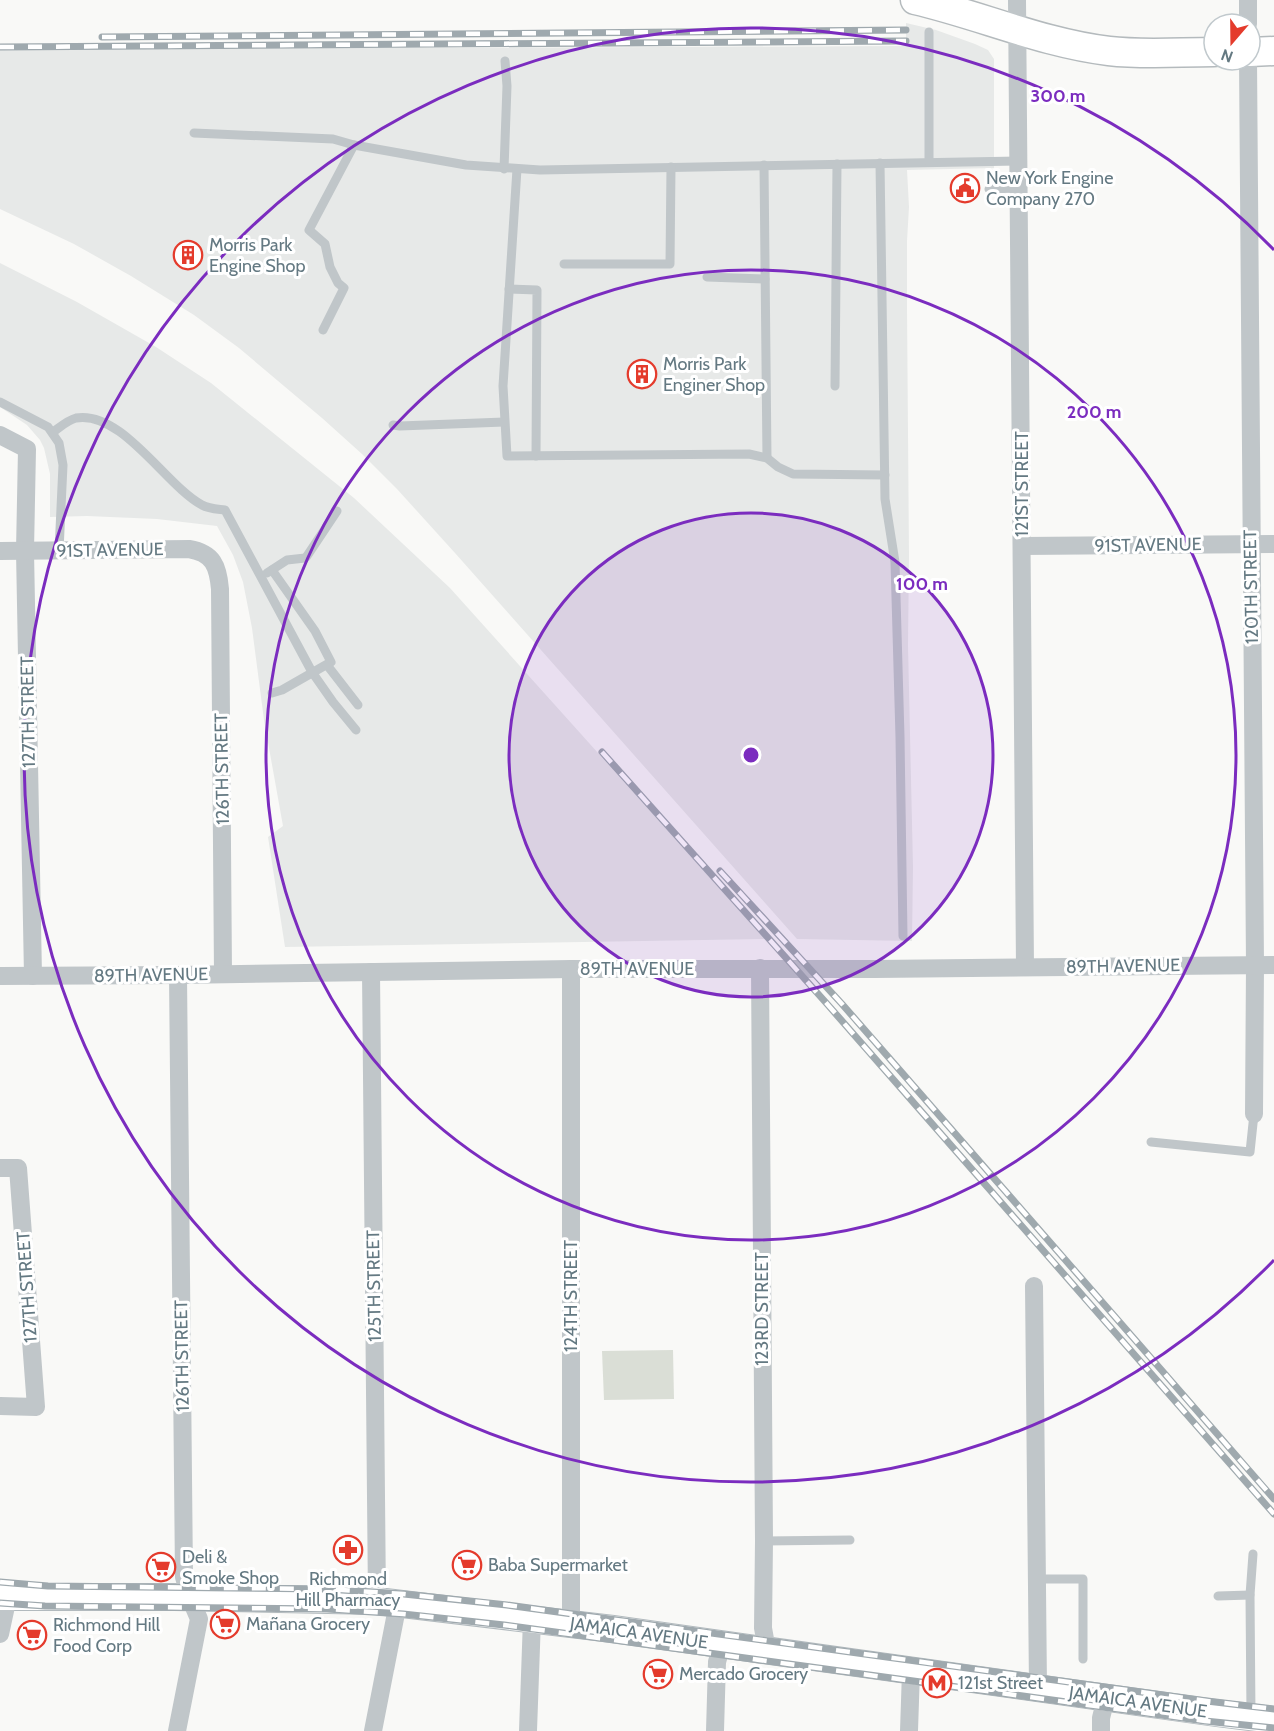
<svg xmlns="http://www.w3.org/2000/svg" width="1274" height="1731" font-family="Cabin,sans-serif">
<style>
.built{fill:#e7e9e8}
.green{fill:#daded6}
.lines{fill:none;stroke-linecap:round;stroke-linejoin:round}
.secondary-casing{stroke:#b2babe;stroke-width:28}
.primary-casing{stroke:#b4babd;stroke-width:31}
.service{stroke:#c0c6c9;stroke-width:9}
.minor{stroke:#c0c6c9;stroke-width:18}
.secondary{stroke:#fff;stroke-width:26}
.primary{stroke:#fff;stroke-width:28}
.rail-casing{stroke:#9fa9ae;stroke-width:7}
.rail{stroke:#fff;stroke-width:4.5;stroke-dasharray:14;stroke-linecap:butt}
.ring{fill:none;stroke:#7b2cbf;stroke-width:3}
.labels{text-anchor:middle;stroke-width:6;stroke-linejoin:round;paint-order:stroke}
.poi-label{font-size:18px;fill:#647982;stroke:#fff;text-anchor:start}
.street-label{font-size:18px;fill:#647982;stroke:#fff}
.centre{fill:#7b2cbf;stroke:#fff;stroke-width:3}
.ring-label{font-size:18px;text-anchor:middle;font-weight:bold;fill:#7b2cbf;stroke:#fff;stroke-width:6;stroke-linejoin:round;paint-order:stroke}
</style>
<rect width="100%" height="100%" fill="#f9f9f7"/>
<g class="built">
<polygon points="906,23 936,30 975,44 988,50 994,59 994,168 907,170 909,207 907,241 907,309 909,556 908,645 913,867 912,941 797,939 455,553 397,489 362,454 322,418 239,348 194,315 131,276 74,244 0,209 0,50 91,47 464,48 898,46 906,45"/>
<polygon points="0,263 77,302 156,347 211,383 354,498 450,588 765,939 285,947 268,837 283,826 264,720 252,628 243,582 233,555 217,526 157,519 87,516 50,517 50,474 44,448 40,440 27,425 0,407"/>
</g>
<polygon class="green" points="673,1350 674,1399 604,1400 602,1351"/>
<g class="lines">
<g class="secondary-casing">
<polyline id="secondary" points="0,1597 174,1597 377,1601 613,1629 1216,1713 1274,1720"/>
</g>
<g class="primary-casing">
<g id="primary">
<path d="M915,0C980,15 1042,43 1109,51C1143,55 1179,52 1214,52"/>
<polyline points="1250,52 1274,51"/>
</g>
</g>
<g class="service">
<polyline points="194,133 333,139 354,145 466,165 540,170 1019,161"/>
<polyline points="929,162 929,32"/>
<polyline points="880,163 885,499 895,562 900,737 903,936"/>
<polyline points="764,165 767,458"/>
<polyline points="504,169 507,86 505,61"/>
<polyline points="517,169 503,386 507,456 749,454 767,458 778,467 793,474 885,475"/>
<polyline points="989,189 1019,188"/>
<polyline points="564,264 670,264 671,167"/>
<polyline points="707,277 765,279"/>
<polyline points="509,289 537,290 536,456"/>
<polyline points="323,330 344,288 338,283 330,267 325,244 309,230 354,145"/>
<polyline points="835,386 837,164"/>
<polyline points="0,402 48,427 59,443 63,465 59,551"/>
<polyline points="393,425 400,426 504,422"/>
<path d="M53,432C60,427 68,420 76,418C122,410 166,486 202,505C209,509 217,509 225,510L312,672L333,702L356,730"/>
<polyline points="272,570 315,631 331,662 282,690 272,693"/>
<polyline points="267,573 287,560 305,558 307,556 337,511"/>
<polyline points="327,665 358,705"/>
<polyline points="1151,1142 1250,1152 1254,1114"/>
<polyline points="764,1541 850,1540"/>
<polyline points="1037,1579 1083,1579 1083,1659"/>
<polyline points="1218,1596 1250,1595"/>
<polyline points="1251,1715 1250,1595 1253,1554"/>
</g>
<g class="minor">
<polyline points="1017,0 1025,967"/>
<polyline points="1248,24 1248,0"/>
<polyline points="1248,60 1255,965 1254,1114"/>
<polyline points="0,435 27,449 25,551 33,976"/>
<polyline points="1022,546 1274,544"/>
<path d="M0,551L189,549C213,553 218,566 220,589L223,973"/>
<polyline points="760,968 764,1541 763,1628 767,1650"/>
<polyline points="371,972 377,1601"/>
<polyline points="0,976 178,975 571,969 875,969 1274,965"/>
<polyline points="0,1168 18,1168 36,1407 0,1406"/>
<polyline points="1034,1286 1038,1688"/>
<polyline points="571,1624 571,969"/>
<polyline points="0,1634 8,1597"/>
<polyline points="177,1731 199,1619 190,1598 184,1577 178,975"/>
<polyline points="373,1731 398,1603"/>
<polyline points="528,1731 532,1619"/>
<polyline points="715,1731 717,1662 722,1644"/>
<polyline points="909,1731 911,1671"/>
<polyline points="1101,1731 1101,1718 1106,1698"/>
</g>
<use href="#secondary" class="secondary"/>
<use href="#primary" class="primary"/>
<g class="rail-casing">
<g id="rail">
<polyline points="102,37 906,30"/>
<polyline points="0,47 906,41"/>
<polyline points="602,752 828,1005 1274,1514"/>
<polyline points="720,871 842,1004 1274,1499"/>
<polyline points="0,1582 48,1586 326,1589 404,1594 507,1605 1207,1701 1274,1709"/>
<polyline points="0,1603 45,1606 327,1609 403,1614 504,1625 1205,1721 1274,1728"/>
</g>
</g>
<use href="#rail" class="rail"/>
</g>
<circle cx="751" cy="755" r="242" fill="#7b2cbf" fill-opacity=".12"/>
<g class="ring">
<circle cx="751" cy="755" r="242"/>
<circle cx="751" cy="755" r="485"/>
<path d="M1274 1260A727 727 0 1 1 1274 250"/>
</g>
<defs>
<g id="civic-ring" transform="scale(1.5)"><circle r="9.5" fill="#fff" stroke="#e43b2c" stroke-width="1.5"/><path d="M-.6-6.5H3V-4.5H.6V-3L4-1V1h2V6H-6V1h2V-1L-.6-3ZM-1.2 2.5V6h2.4V2.5Z" fill="#e43b2c"/></g>
<g id="building-ring" transform="scale(1.5)"><circle r="9.5" fill="#fff" stroke="#e43b2c" stroke-width="1.5"/><path d="M-4-6H4V6H1V3H-1V6H-4ZM-2.5-4.3h1.7v1.8h-1.7ZM.8-4.3h1.7v1.8H.8ZM-2.5-1h1.7V.8h-1.7ZM.8-1h1.7V.8H.8Z" fill="#e43b2c"/></g>
<g id="pharmacy-ring" transform="scale(1.5)"><circle r="9.5" fill="#fff" stroke="#e43b2c" stroke-width="1.5"/><path d="M-2-6h4v4h4v4h-4v4h-4v-4h-4v-4h4Z" fill="#e43b2c"/></g>
<g id="supermarket-ring" transform="scale(1.5)"><circle r="9.5" fill="#fff" stroke="#e43b2c" stroke-width="1.5"/><path d="M-6-5.5h2.5l.6 2H6L4.5 2H-2.5L-4.4-4H-6ZM-1.5 3.2a1.3 1.3 0 1 0 .1 0ZM3 3.2a1.3 1.3 0 1 0 .1 0Z" fill="#e43b2c"/></g>
<g id="metro-ring" transform="scale(1.5)"><circle r="9.5" fill="#fff" stroke="#e43b2c" stroke-width="1.5"/><path d="M-5.5 5V-5H-3L0 0L3-5H5.5V5H3V-.5L0 4L-3-.5V5Z" fill="#e43b2c"/></g>
</defs>
<g fill-rule="evenodd">
<use href="#civic-ring" x="965" y="188"/>
<use href="#building-ring" x="188" y="255"/>
<use href="#building-ring" x="642" y="374"/>
<use href="#pharmacy-ring" x="348" y="1550"/>
<use href="#supermarket-ring" x="467" y="1565"/>
<use href="#supermarket-ring" x="161" y="1567"/>
<use href="#supermarket-ring" x="225" y="1624"/>
<use href="#supermarket-ring" x="32" y="1635"/>
<use href="#supermarket-ring" x="658" y="1674"/>
<use href="#metro-ring" x="937" y="1683"/>
</g>
<g class="labels">
<g class="poi-label">
<text x="986" y="184">New York Engine<tspan x="986" dy="21">Company 270</tspan></text>
<text x="209" y="251">Morris Park<tspan x="209" dy="21">Engine Shop</tspan></text>
<text x="663" y="370">Morris Park<tspan x="663" dy="21">Enginer Shop</tspan></text>
<text x="182" y="1563">Deli &amp;<tspan x="182" dy="21">Smoke Shop</tspan></text>
<text x="488" y="1571">Baba Supermarket</text>
<text x="348" y="1585" text-anchor="middle">Richmond<tspan x="348" dy="21">Hill Pharmacy</tspan></text>
<text x="246" y="1630">Mañana Grocery</text>
<text x="53" y="1631">Richmond Hill<tspan x="53" dy="21">Food Corp</tspan></text>
<text x="679" y="1680">Mercado Grocery</text>
<text x="958" y="1689">121st Street</text>
</g>
<g class="street-label">
<text transform="translate(1022 484) rotate(-90)" y="6">121ST STREET</text>
<text transform="translate(1148 545) rotate(-1)" y="6">91ST AVENUE</text>
<text transform="translate(110 550) rotate(-1)" y="6">91ST AVENUE</text>
<text transform="translate(1251 587) rotate(-91)" y="6">120TH STREET</text>
<text transform="translate(28 712) rotate(-91)" y="6">127TH STREET</text>
<text transform="translate(222 769) rotate(-91)" y="6">126TH STREET</text>
<text transform="translate(1123 966) rotate(-1)" y="6">89TH AVENUE</text>
<text x="637" y="975">89TH AVENUE</text>
<text transform="translate(151 975) rotate(-1)" y="6">89TH AVENUE</text>
<text transform="translate(374 1286) rotate(-91)" y="6">125TH STREET</text>
<text transform="translate(27 1287) rotate(-94)" y="6">127TH STREET</text>
<text transform="translate(571 1296) rotate(-90)" y="6">124TH STREET</text>
<text transform="translate(762 1309) rotate(-90)" y="6">123RD STREET</text>
<text transform="translate(182 1356) rotate(-91)" y="6">126TH STREET</text>
<text transform="translate(639 1633) rotate(8)" y="6">JAMAICA AVENUE</text>
<text transform="translate(1138 1702) rotate(8)" y="6">JAMAICA AVENUE</text>
</g>
</g>
<circle cx="751" cy="755" r="9" class="centre"/>
<g class="ring-label">
<text x="1058" y="102">300 m</text>
<text x="1094" y="418">200 m</text>
<text x="922" y="590">100 m</text>
</g>
<g transform="translate(1232 42) rotate(200)"><circle r="28" fill="#ffffff" stroke="#c1c9cd" stroke-width="1.5"/>
<path d="M0-4.5L10 22L0 15L-10 22Z" fill="#e43b2c"/>
<text y="-9" font-size="16" font-weight="bold" text-anchor="middle" fill="#647982">N</text>
</g>
</svg>
